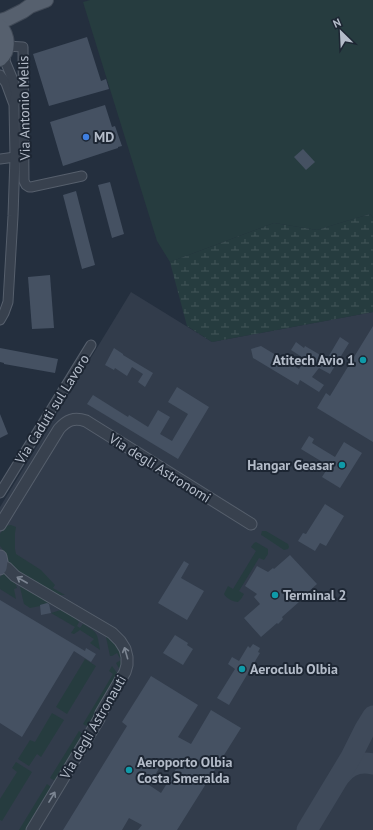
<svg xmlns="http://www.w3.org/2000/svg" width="373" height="830" font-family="'PT Sans',sans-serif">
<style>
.airport{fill:#323c4b}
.grass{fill:#263c3f}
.wetland{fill:url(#wetland-marsh)}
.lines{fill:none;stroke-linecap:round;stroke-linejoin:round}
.taxiway{stroke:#3f4a5a;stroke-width:21}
.building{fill:#455162;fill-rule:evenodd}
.minor-casing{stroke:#565f6c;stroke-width:11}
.tertiary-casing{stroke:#565f6c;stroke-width:13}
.secondary-casing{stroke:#565f6c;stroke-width:15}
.primary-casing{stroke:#414a57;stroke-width:16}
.minor{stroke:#38414e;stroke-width:9}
.tertiary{stroke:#38414e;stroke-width:11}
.secondary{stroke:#465061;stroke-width:13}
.primary{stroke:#56606e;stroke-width:14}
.oneway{stroke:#7c8592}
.shop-dot{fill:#3f7fe0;stroke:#1d2633;stroke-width:1.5}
.culture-dot{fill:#0f9aa8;stroke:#1d2633;stroke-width:1.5}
.labels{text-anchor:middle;stroke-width:4;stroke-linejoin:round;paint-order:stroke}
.street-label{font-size:14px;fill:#b4bcc9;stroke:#1d2633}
.poi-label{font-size:14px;font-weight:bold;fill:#b4bcc9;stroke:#1d2633;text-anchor:start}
</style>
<defs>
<pattern id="wetland-marsh" width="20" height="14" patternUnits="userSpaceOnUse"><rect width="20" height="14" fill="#263c3f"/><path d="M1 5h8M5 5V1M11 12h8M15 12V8" fill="none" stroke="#435659"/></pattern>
</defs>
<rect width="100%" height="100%" fill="#242f3e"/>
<polygon class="airport" points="131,292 212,342 373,312 373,830 0,830 0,507"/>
<g class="grass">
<polygon points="90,0 373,0 373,218 370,214 317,230 274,223 170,262 157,241 83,2"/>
<path d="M11,525L16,527L15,533V549L16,554L41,570L55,585L53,588L65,595H56L11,569C6,561 8,555 0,546V534L5,526Z"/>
<polygon points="262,531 266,531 288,544 289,547 288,549 284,550 263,536 261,535"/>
<path d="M256,542L268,549V554L264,560L259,558L239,591L244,594L241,599L238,602C233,602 226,598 224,594L228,586L233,589L256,551L251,547L254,543Z"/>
<path d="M5,572C11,578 15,580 17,588L14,589L16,599L0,589V577Z"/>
<polygon points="19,583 52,604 49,604 49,603 40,605 40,606 30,608 24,604"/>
<path d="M64,609L74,614L76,619L79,622L77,626L80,628L83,624C98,633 97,632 100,650L90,643L94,639L80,630L74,634L71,633L75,627L51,613Z"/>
<polygon points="108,635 113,638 123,654 121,672 116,663 121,660 117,653 112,656 110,656 106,637"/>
<polygon points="85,659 96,666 67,714 56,707"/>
<polygon points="112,666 120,677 90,728 83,724 113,674 109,671"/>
<polygon points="52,713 64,720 41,757 37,754 29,766 18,759 30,740 35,742"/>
<polygon points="79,731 83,734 85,732 87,733 57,782 50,778"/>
<polygon points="16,762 32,772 2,821 0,820 0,799 17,772 12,768"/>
<polygon points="47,784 51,787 53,784 55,785 28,830 19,830"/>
</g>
<polygon class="wetland" points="370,214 373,218 373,312 212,342 187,326 170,262 274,223 317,230"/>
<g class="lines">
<g class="taxiway">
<path d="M340,776C348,765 360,761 373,764"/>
<polyline points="307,830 351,757 365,729 373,716"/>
</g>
</g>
<g class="building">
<polygon points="87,37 101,81 106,79 109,89 49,106 33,54"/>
<polygon points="105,105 112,127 115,126 122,146 118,147 118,148 63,166 50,122"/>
<polygon points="303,149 315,162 306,170 294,157"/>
<polygon points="110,182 124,234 112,238 98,185"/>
<polygon points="76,191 95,265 82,269 63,195"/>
<polygon points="50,275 54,328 32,329 28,277"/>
<polygon points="373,326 373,442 317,408 326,393 330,396"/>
<polygon points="340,337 349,343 330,374 319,368 312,377 324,385 319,392 300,380 298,385 253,358 251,349 261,346 299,369 305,359 291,350 296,342 304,348 305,346 327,359"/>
<polygon points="0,348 58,359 55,373 4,364 4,363 0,362"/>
<polygon points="114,348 123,354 123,355 153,373 145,387 138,382 143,374 132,367 127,376 115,368 114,370 105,365"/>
<polygon points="177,387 209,407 178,459 87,404 93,395 128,417 129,415 148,427 158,410 170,417 160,434 172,441 188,414 168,402"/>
<polygon points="0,414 8,434 0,438"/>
<polygon points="309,436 314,439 312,443 335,457 344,442 362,453 340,488 322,477 329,466 301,449"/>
<polygon points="325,504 344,516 326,546 320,543 315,551 298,541 303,533 306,534"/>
<polygon points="290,555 317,584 307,593 308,594 282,617 283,619 278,624 277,623 261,637 244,618 260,604 254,597 257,594 245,586 257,566 268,572 273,568 274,569"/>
<polygon points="184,561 189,564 181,578 204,591 187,620 158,603"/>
<polygon points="0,600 85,651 86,648 96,654 91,662 74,651 22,737 0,723"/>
<polygon points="47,603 49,604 51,613 41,615 40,605"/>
<polygon points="175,635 188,643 187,645 193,649 183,665 163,653"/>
<polygon points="253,644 260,648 258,652 260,653 229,705 217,698 235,669 228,664 232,657 239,661 248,646 250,648"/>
<path d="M151,676L198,705L178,737L191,744L211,710L241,728L177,830H138L142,825L129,818L122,830H63L127,726L122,722ZM163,762L176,769L161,793L149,785Z"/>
</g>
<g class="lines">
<g class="minor-casing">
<g id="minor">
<polyline points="7,46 23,47 24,181 26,185 29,187 31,187 82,176"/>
<polyline points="0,75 6,83 13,102"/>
<polyline points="0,159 15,157"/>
<polyline points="0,320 4,313 8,302 13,216 15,157 14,105 16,93 13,80 5,61 6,52"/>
<polyline points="0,493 91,345"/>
</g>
</g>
<g class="tertiary-casing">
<g id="tertiary">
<path d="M0,525L59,429C67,420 74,417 86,421L251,524"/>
<polyline points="1,565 7,568 15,576 112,633 120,641 125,649 127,657 127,665 125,672 101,713 99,719 32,830"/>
</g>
</g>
<g class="secondary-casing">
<polyline id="secondary" points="0,557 1,562 0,568"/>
</g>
<g class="primary-casing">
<g id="primary">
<polyline points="0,21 7,19 23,11 30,6 46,0"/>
<path d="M0,26C8,36 10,50 0,59"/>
</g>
</g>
<use href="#minor" class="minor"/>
<use href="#tertiary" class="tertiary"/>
<use href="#secondary" class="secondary"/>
<use href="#primary" class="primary"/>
</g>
<defs><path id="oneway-shaft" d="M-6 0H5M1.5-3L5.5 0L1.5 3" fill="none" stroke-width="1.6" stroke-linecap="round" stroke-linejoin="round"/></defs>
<g class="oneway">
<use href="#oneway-shaft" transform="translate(22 580) rotate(-150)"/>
<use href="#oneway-shaft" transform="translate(126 653) rotate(-106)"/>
<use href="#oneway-shaft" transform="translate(52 797) rotate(-59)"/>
</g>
<circle class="shop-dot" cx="86" cy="137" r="4"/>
<g class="culture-dot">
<circle cx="363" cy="360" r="4"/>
<circle cx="342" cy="465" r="4"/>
<circle cx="275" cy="595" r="4"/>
<circle cx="242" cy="669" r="4"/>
<circle cx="129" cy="770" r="4"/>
</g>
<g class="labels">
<g class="street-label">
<text transform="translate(24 108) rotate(-91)" y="5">Via Antonio Melis</text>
<text transform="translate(52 409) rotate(-58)" y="5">Via Caduti sul Lavoro</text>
<text transform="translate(160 468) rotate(32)" y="5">Via degli Astronomi</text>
<text transform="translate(93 727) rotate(-60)" y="5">Via degli Astronauti</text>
</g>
<g class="poi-label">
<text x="94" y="142">MD</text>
<text x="355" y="365" text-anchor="end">Atitech Avio 1</text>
<text x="334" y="470" text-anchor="end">Hangar Geasar</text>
<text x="283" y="600">Terminal 2</text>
<text x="250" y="674">Aeroclub Olbia</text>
<text x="137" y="767">Aeroporto Olbia<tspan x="137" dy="16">Costa Smeralda</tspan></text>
</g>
</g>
<g transform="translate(341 32) rotate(336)" stroke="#1d2633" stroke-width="3" paint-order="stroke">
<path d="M0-3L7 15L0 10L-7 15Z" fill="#b4bcc9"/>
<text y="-6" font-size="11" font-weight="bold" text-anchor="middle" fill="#b4bcc9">N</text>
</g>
</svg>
